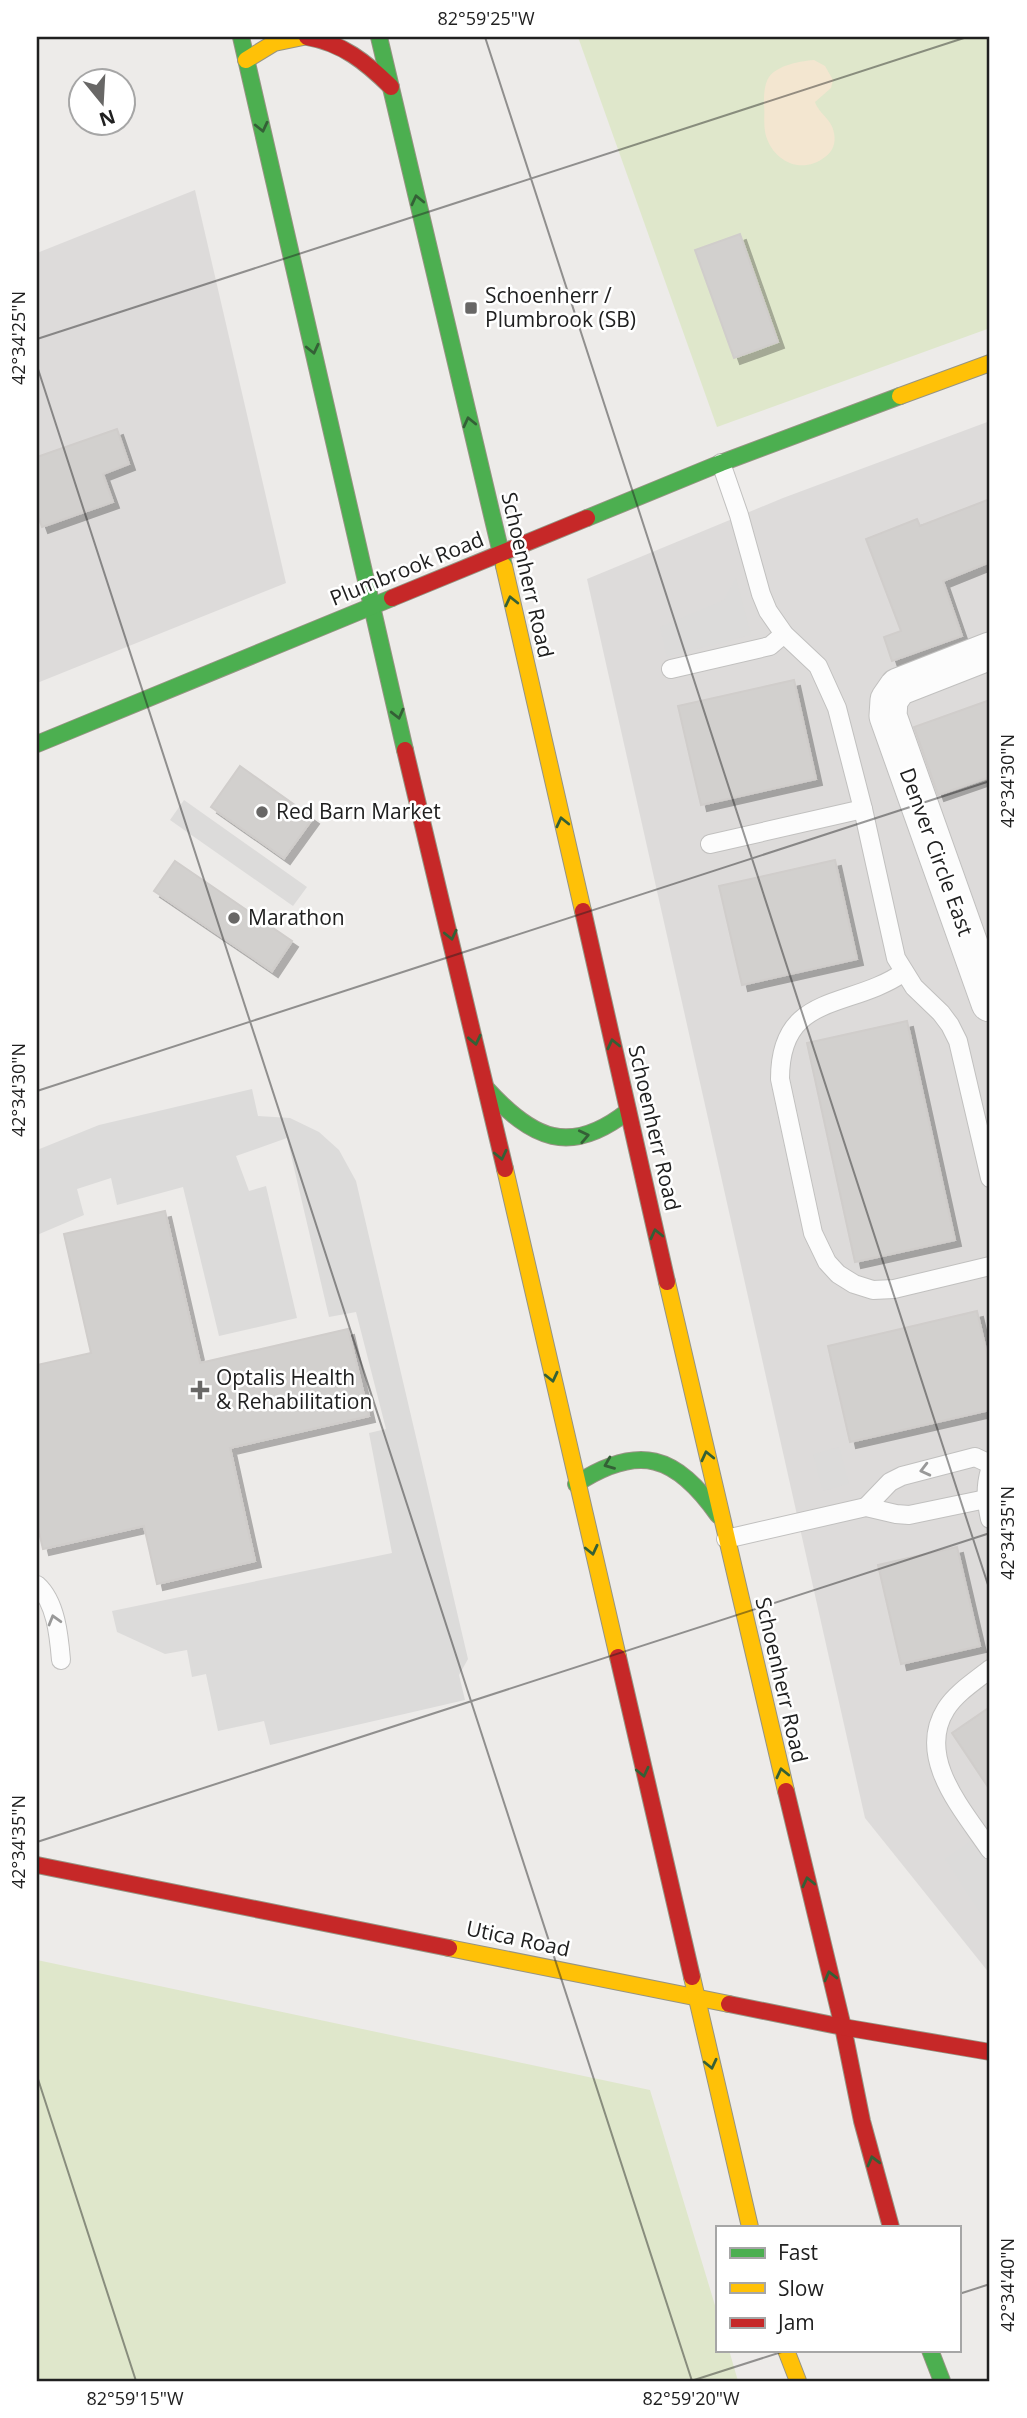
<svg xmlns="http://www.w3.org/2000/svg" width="1027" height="2418" font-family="'Open Sans',sans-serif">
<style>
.residential{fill:#dddbda}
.religious{fill:#dcdbda}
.grass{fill:#dfe7cb}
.sand{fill:#f3e6d0}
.building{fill:#d2d0ce;stroke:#d0cdcb;stroke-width:2;filter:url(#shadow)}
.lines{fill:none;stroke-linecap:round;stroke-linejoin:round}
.lane-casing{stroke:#c1c0bf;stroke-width:20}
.street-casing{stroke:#c1c0bf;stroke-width:39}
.fast-casing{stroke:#969483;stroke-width:18}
.slow-casing{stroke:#969483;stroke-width:18}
.jam-casing{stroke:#969483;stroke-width:18}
.lane{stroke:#fcfcfc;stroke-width:18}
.street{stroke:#fcfcfc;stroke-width:37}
.fast{stroke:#4caf50;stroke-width:16}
.slow{stroke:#ffc107;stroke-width:16}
.jam{stroke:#c62828;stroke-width:16}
.oneway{stroke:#346036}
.oneway2{stroke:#999}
.ticks{fill:none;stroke:#202020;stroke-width:2;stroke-opacity:0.45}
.poi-dot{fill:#686766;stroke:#fff;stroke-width:2.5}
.labels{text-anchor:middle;stroke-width:5;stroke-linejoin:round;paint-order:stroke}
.poi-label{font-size:21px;fill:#202020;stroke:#fff;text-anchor:start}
.street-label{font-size:21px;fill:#202020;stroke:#fff}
.neatline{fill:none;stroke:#202020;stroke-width:2.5}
.ticks-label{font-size:18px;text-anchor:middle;fill:#202020}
</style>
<defs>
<filter id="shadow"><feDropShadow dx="6" dy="6" stdDeviation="0" flood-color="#0004"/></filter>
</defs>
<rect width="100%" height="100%" fill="#edebe9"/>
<g class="residential">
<polygon points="195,190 286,583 37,683 37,253"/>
<polygon points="990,421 990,1974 865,1818 587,579 783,498"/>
</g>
<g class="religious">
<polygon points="736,578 751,635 667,657 660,627 724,600"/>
<polygon points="184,800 307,887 293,906 170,820"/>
<polygon points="252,1089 258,1116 290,1118 319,1132 339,1150 356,1181 468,1659 459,1675 465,1700 270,1745 264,1721 218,1731 206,1674 192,1677 187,1650 165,1654 117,1632 112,1611 392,1553 369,1433 386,1429 356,1312 329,1317 287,1138 236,1156 249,1191 266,1186 297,1318 219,1336 183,1187 117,1205 111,1178 77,1189 84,1215 37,1235 37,1150 99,1125"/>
<polygon points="839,1447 849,1484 823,1491 813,1454"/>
<polygon points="971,1841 990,1870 990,1927 945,1859"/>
</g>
<g class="grass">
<polygon points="578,37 990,37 990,328 717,427"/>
<polygon points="37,1960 650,2090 717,2312 717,2350 729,2350 738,2381 37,2381"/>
</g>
<path class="sand" d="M814,60L825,66L833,80L831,88L815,102C819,114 832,119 834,133C836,143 833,151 825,157C802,175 774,162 766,136C763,125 765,115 764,104C764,95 764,85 769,77C778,65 800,61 814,60Z"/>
<g class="building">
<polygon points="740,234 778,342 734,358 695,250"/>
<polygon points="117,429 129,464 103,474 113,502 42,527 37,513 37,457"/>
<polygon points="990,499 990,562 943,581 962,636 892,661 884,637 901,631 866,539 917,519 920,526"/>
<polygon points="794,680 816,779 701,805 678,706"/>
<polygon points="990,700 990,777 938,795 914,727"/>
<polygon points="240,766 313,818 284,858 211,807"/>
<polygon points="835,860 857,959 742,985 719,886"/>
<polygon points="175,861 292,941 272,971 154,891"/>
<polygon points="907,1021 955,1240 855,1262 807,1043"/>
<polygon points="165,1211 200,1363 348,1329 369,1416 230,1448 255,1561 157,1584 144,1526 43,1549 37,1524 37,1365 91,1353 64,1234"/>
<polygon points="977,1311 990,1367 990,1410 850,1442 828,1346"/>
<polygon points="957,1547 980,1646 901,1664 878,1565"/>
<polygon points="990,1707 990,1790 952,1733"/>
</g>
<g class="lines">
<g class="lane-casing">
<g id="lane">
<polyline points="721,463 739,515 761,594 768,611 784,634 818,666 837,708 863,809 896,958 914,987 941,1013 950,1025 958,1041 990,1178"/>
<polyline points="671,669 770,646 784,634"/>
<polyline points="710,844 863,809"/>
<path d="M904,972C850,1010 780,991 780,1079L813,1233L827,1262L838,1274L854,1284L873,1290L894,1289L990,1266"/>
<path d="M990,1470C985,1488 986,1501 990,1519"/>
<polyline points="866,1507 890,1482 902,1476 975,1457 990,1464"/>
<polyline points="726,1539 866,1507 896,1514 909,1515 986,1499"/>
<path d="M37,1585C56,1602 59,1636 61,1660"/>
<path d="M990,1669C975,1681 956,1693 946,1709C915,1758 964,1811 990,1850"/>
</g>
</g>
<g class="street-casing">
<polyline id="street" points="990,651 898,687 889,700 888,716 990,1003"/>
</g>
<g class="fast-casing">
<g id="fast">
<polyline points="241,37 405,750"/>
<polyline points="379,37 504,566"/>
<polyline points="587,518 721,463 900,396"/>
<polyline points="37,744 392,598"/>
<path d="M486,1088C532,1139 570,1157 628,1111"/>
<path d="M576,1484C639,1443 676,1455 718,1515"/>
<polyline points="930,2350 942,2381"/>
</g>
</g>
<g class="slow-casing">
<g id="slow">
<polyline points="246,60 274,43 303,37"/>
<polyline points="900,396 990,363"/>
<polyline points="504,566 583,911"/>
<polyline points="505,1169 618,1657"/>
<polyline points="667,1282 786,1791"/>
<polyline points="449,1948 729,2004"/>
<polyline points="692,1977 750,2227"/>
<polyline points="786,2350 798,2381"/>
</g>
</g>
<g class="jam-casing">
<g id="jam">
<path d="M307,37C342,43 366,62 391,87"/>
<polyline points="392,598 587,518"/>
<polyline points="405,750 505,1169"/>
<polyline points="583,911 667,1282"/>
<polyline points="618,1657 692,1977"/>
<polyline points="786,1791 843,2027 862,2121 891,2227"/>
<polyline points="37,1865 449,1948"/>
<polyline points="729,2004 843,2027 990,2052"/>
</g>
</g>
<use href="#lane" class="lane"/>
<use href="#street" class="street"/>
<use href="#fast" class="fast"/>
<use href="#slow" class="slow"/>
<use href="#jam" class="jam"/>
</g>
<defs><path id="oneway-chevron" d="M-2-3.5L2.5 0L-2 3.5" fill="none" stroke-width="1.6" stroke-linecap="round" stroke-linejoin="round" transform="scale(1.75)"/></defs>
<g class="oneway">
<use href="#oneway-chevron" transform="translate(262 127) rotate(77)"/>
<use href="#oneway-chevron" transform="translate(417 200) rotate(-103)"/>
<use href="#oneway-chevron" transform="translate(313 349) rotate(77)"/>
<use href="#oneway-chevron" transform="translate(469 422) rotate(-103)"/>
<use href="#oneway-chevron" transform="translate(511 601) rotate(-103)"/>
<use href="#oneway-chevron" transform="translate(398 714) rotate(76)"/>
<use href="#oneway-chevron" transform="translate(562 822) rotate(-103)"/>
<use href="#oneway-chevron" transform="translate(451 935) rotate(77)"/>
<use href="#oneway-chevron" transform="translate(475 1040) rotate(78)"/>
<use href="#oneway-chevron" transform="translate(613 1044) rotate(-103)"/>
<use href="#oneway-chevron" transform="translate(584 1136) rotate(-12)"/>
<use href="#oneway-chevron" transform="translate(501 1155) rotate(77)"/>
<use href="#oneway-chevron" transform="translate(656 1234) rotate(-103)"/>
<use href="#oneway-chevron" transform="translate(552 1377) rotate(77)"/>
<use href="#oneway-chevron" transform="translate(707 1456) rotate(-103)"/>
<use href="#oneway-chevron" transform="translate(609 1464) rotate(158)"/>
<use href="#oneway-chevron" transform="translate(592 1550) rotate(77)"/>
<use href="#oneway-chevron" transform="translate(643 1772) rotate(77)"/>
<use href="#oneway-chevron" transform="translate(782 1773) rotate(-103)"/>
<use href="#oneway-chevron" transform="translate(808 1882) rotate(-103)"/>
<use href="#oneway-chevron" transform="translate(830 1976) rotate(-104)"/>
<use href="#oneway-chevron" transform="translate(711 2064) rotate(77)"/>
<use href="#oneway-chevron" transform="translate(873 2161) rotate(-105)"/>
</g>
<g class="oneway2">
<use href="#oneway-chevron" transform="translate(925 1470) rotate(166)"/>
<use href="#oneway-chevron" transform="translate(54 1620) rotate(-106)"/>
</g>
<path class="ticks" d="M485,37L990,1591M37,339L967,37M37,366L692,2381M37,1091L990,781M37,1842L990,1533M37,2076L136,2381M959,2294L990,2284M691,2381L788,2350"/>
<g class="poi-dot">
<rect x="464" y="301" width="14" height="14" rx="3.5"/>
<circle cx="262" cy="812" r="7"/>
<circle cx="234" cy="918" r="7"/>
<path d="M196.5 1379.5h7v7h7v7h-7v7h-7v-7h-7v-7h7z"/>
</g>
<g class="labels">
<g class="poi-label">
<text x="485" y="303">Schoenherr /<tspan x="485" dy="24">Plumbrook (SB)</tspan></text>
<text x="276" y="819">Red Barn Market</text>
<text x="248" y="925">Marathon</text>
<text x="216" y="1385">Optalis Health<tspan x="216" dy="24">&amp; Rehabilitation</tspan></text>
</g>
<g class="street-label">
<text transform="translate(407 569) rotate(-22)" y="7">Plumbrook Road</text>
<text transform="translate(527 575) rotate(77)" y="7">Schoenherr Road</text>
<text transform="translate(936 852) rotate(70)" y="7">Denver Circle East</text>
<text transform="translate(654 1128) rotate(77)" y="7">Schoenherr Road</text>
<text transform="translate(781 1680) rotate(77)" y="7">Schoenherr Road</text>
<text transform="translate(518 1939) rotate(12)" y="7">Utica Road</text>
</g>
</g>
<rect width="1027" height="2418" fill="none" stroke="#ffffff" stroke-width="77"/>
<rect x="716" y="2226" width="245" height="126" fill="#ffffff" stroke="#a6a6a6" stroke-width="2"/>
<rect x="730" y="2248" width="35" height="10" fill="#4caf50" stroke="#a6a6a6" stroke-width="2"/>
<text x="778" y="2260" font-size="21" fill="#202020">Fast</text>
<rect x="730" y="2283" width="35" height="10" fill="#ffc107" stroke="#a6a6a6" stroke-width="2"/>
<text x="778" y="2296" font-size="21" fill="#202020">Slow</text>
<rect x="730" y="2318" width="35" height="10" fill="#c62828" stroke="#a6a6a6" stroke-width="2"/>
<text x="778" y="2330" font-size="21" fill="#202020">Jam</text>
<g transform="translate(102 102) rotate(162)"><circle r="33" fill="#ffffff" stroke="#a6a6a6" stroke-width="2"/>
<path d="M0-5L12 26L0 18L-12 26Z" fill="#686766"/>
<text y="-10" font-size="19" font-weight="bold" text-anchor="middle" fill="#202020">N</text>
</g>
<rect x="38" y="38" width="950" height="2342" class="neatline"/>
<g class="ticks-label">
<text x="486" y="25">82°59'25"W</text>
<text transform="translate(19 338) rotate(-90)" y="6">42°34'25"N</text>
<text transform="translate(1008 781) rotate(-90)" y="6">42°34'30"N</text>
<text transform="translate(19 1090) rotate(-90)" y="6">42°34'30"N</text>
<text transform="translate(1008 1533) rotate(-90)" y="6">42°34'35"N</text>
<text transform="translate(19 1842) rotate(-90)" y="6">42°34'35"N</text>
<text transform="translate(1008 2285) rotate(-90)" y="6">42°34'40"N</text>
<text x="135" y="2405">82°59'15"W</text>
<text x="691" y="2405">82°59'20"W</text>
</g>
</svg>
